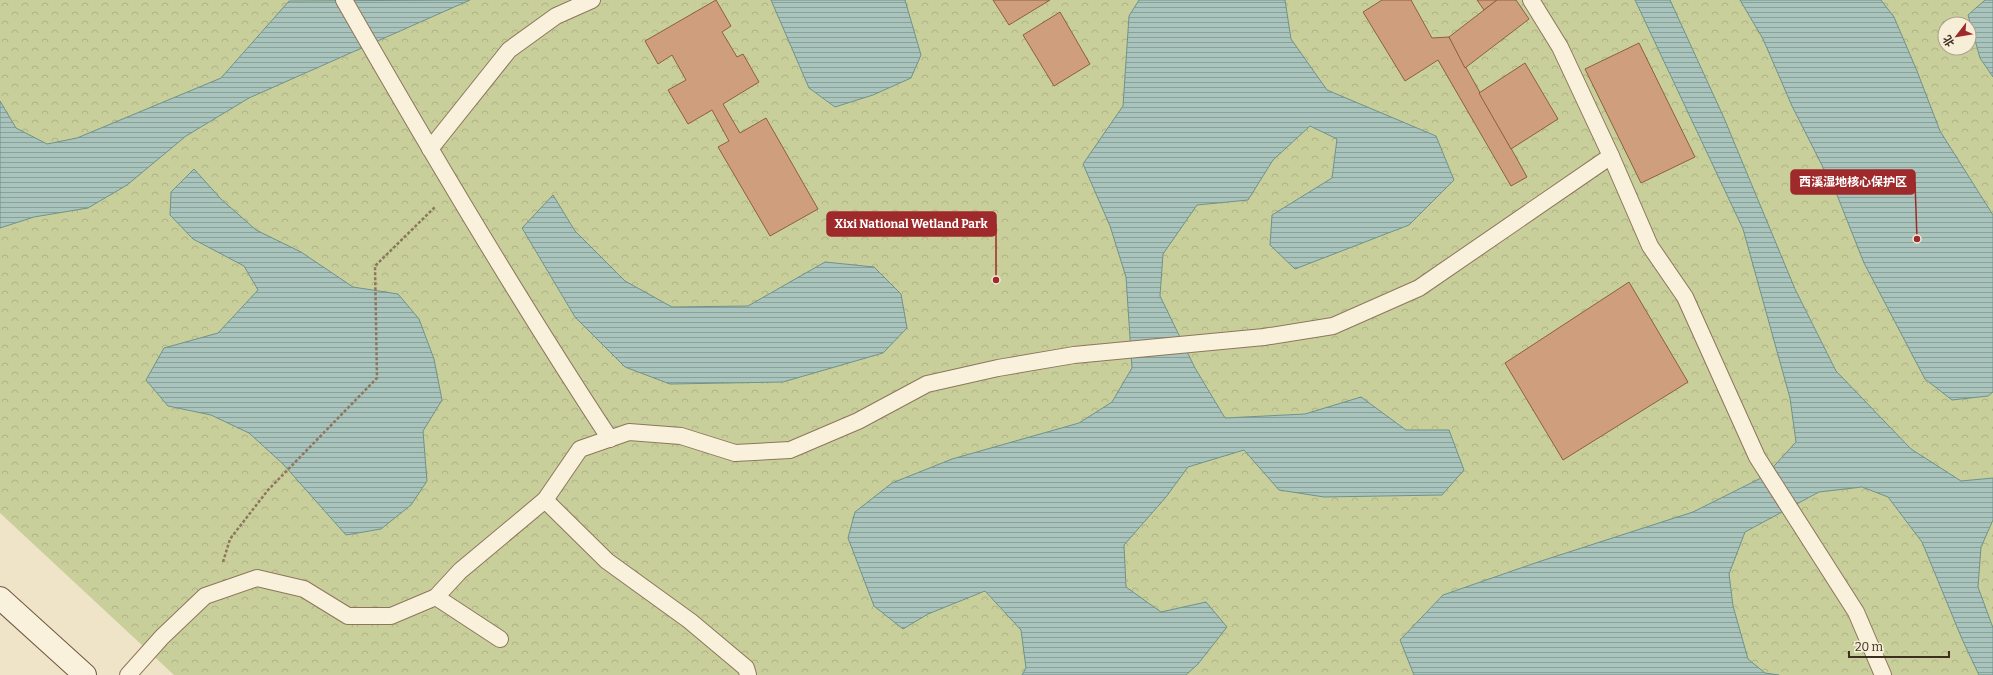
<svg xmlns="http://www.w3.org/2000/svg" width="1993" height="675" font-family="Bitter,'Noto Sans SC',serif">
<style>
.park{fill:url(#park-crowns);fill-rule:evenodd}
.water{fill:url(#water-rules);stroke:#6f938a}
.building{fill:#cf9f7d;stroke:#8d5f41}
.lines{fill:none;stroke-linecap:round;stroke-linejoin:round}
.lane-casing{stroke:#8d765c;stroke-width:18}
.secondary-casing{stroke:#6f573f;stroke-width:24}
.path{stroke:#8d765c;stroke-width:2.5;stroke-dasharray:3 2;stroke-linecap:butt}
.lane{stroke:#faf1dc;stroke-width:16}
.secondary{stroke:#faf1dc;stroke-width:22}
.leader{fill:none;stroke:#9e2a2b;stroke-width:1.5}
.callout-dot{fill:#9e2a2b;stroke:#f7eed8;stroke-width:1.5}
.callout{fill:#9e2a2b;stroke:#9e2a2b;stroke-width:1.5}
.callout-label{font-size:12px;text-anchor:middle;font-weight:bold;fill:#fff}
</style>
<defs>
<pattern id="park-crowns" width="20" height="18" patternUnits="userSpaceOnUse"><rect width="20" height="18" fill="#c9cf9b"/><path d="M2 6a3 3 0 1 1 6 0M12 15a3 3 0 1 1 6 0" fill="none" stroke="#aeb285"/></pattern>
<pattern id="water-rules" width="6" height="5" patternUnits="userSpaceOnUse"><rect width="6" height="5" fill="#a9c4bc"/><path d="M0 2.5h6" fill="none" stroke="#8ba098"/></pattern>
</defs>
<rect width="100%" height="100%" fill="#f0e4c8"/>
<path class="park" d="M0,0H1993V675H174L0,513ZM1945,24H1969V48H1945Z"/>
<g class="water">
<polygon points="470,0 249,98 186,136 127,185 88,208 34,217 0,228 0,101 16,128 47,144 77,138 221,78 289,1"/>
<polygon points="771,0 905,0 921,55 911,78 873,95 835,107 809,88"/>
<polygon points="1139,0 1285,0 1291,39 1327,90 1436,136 1454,180 1409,225 1295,269 1270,245 1272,215 1332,178 1337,139 1310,126 1273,160 1248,200 1197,205 1163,254 1160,296 1195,368 1225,418 1305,414 1361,397 1406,430 1449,430 1464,470 1442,495 1324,497 1279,490 1244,450 1188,467 1166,497 1124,545 1126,587 1161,612 1206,602 1227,627 1198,664 1186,675 1022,675 1026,668 1021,630 985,591 928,614 903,629 874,606 848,538 855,512 892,483 952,459 1079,423 1112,402 1132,368 1126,277 1110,226 1083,164 1123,106 1129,16"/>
<polygon points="1635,0 1670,0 1724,118 1795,289 1836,371 1911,449 1961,481 1993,478 1993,520 1981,547 1978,587 1993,628 1993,675 1979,675 1962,639 1922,542 1888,497 1862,487 1819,492 1745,532 1729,574 1733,606 1748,659 1765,673 1779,675 1414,675 1400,640 1443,595 1538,562 1693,512 1765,476 1796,442 1790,398 1743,229"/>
<polygon points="1740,0 1881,0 1894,17 1917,71 1940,131 1993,215 1993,392 1988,396 1952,400 1925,379 1864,263 1837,195 1792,106 1763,39"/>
<polygon points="1985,0 1993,0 1993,77 1980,58 1968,15"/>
<polygon points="194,169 221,199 256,230 301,252 353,287 398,294 419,319 434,359 442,400 423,431 427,481 411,505 381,529 346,535 283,464 249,433 211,415 168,406 146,380 164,348 218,333 258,290 244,266 193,239 170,215 171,192"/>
<polygon points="553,195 575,231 625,281 672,307 748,306 825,262 874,267 901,294 907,328 883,353 783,382 670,384 625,367 575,317 522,228"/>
</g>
<g class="building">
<polygon points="716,0 731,26 722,32 737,57 743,54 759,82 723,104 740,133 766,118 818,209 770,236 718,147 729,141 712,110 688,124 668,90 686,80 672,55 658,64 645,41"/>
<polygon points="993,0 1050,0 1009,25"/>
<polygon points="1382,0 1411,0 1432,38 1449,37 1527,177 1511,186 1438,60 1405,81 1363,12"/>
<polygon points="1477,0 1497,0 1484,10"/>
<polygon points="1497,0 1516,0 1529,19 1465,68 1449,37"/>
<polygon points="1060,12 1090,64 1054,86 1023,35"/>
<polygon points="1639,43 1695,157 1641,183 1585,69"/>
<polygon points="1525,63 1558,119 1511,149 1479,93"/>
<polygon points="1629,282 1688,382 1563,460 1505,363"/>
</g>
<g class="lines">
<g class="lane-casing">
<g id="lane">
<path d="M344,0C429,149 516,296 610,439"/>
<polyline points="1531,0 1560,47 1611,156 1650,246 1685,297 1757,457 1856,612 1883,675"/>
<polyline points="430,149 509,50 556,16 592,0"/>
<polyline points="545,500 607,561 690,621 746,668 748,675"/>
<polyline points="436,597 500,639"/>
<polyline points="128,675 162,637 205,596 257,578 304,589 348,616 391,616 436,597 460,571 545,500 580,449 629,432 681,436 735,453 790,450 858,421 927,384 998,368 1074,355 1264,337 1333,326 1419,288 1611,156"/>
</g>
</g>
<g class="secondary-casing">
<polyline id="secondary" points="0,598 85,675"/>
</g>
<polyline class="path" points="223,562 230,539 268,490 377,378 375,266 435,207"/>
<use href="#lane" class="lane"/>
<use href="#secondary" class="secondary"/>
</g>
<path class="leader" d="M1917 239L1915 182M996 280L996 224"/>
<g class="callout-dot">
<circle cx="1917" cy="239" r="4"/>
<circle cx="996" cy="280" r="4"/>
</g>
<g class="callout">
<rect x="1791" y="170" width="124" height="24" rx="4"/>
<rect x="827" y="212" width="169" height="24" rx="4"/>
</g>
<g class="callout-label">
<text x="1853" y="186">西溪湿地核心保护区</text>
<text x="911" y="228">Xixi National Wetland Park</text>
</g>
<g transform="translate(1957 36) rotate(239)"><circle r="19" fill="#f7eed8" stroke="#ada18e"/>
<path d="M0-3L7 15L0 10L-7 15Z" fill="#9e2a2b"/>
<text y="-6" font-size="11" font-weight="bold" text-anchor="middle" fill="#3d2e20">北</text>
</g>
<path d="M1849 651v6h100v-6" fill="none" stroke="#3d2e20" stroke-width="2"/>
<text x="1855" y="651" font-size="12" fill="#3d2e20" stroke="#f7eed8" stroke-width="3" paint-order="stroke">20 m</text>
</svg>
